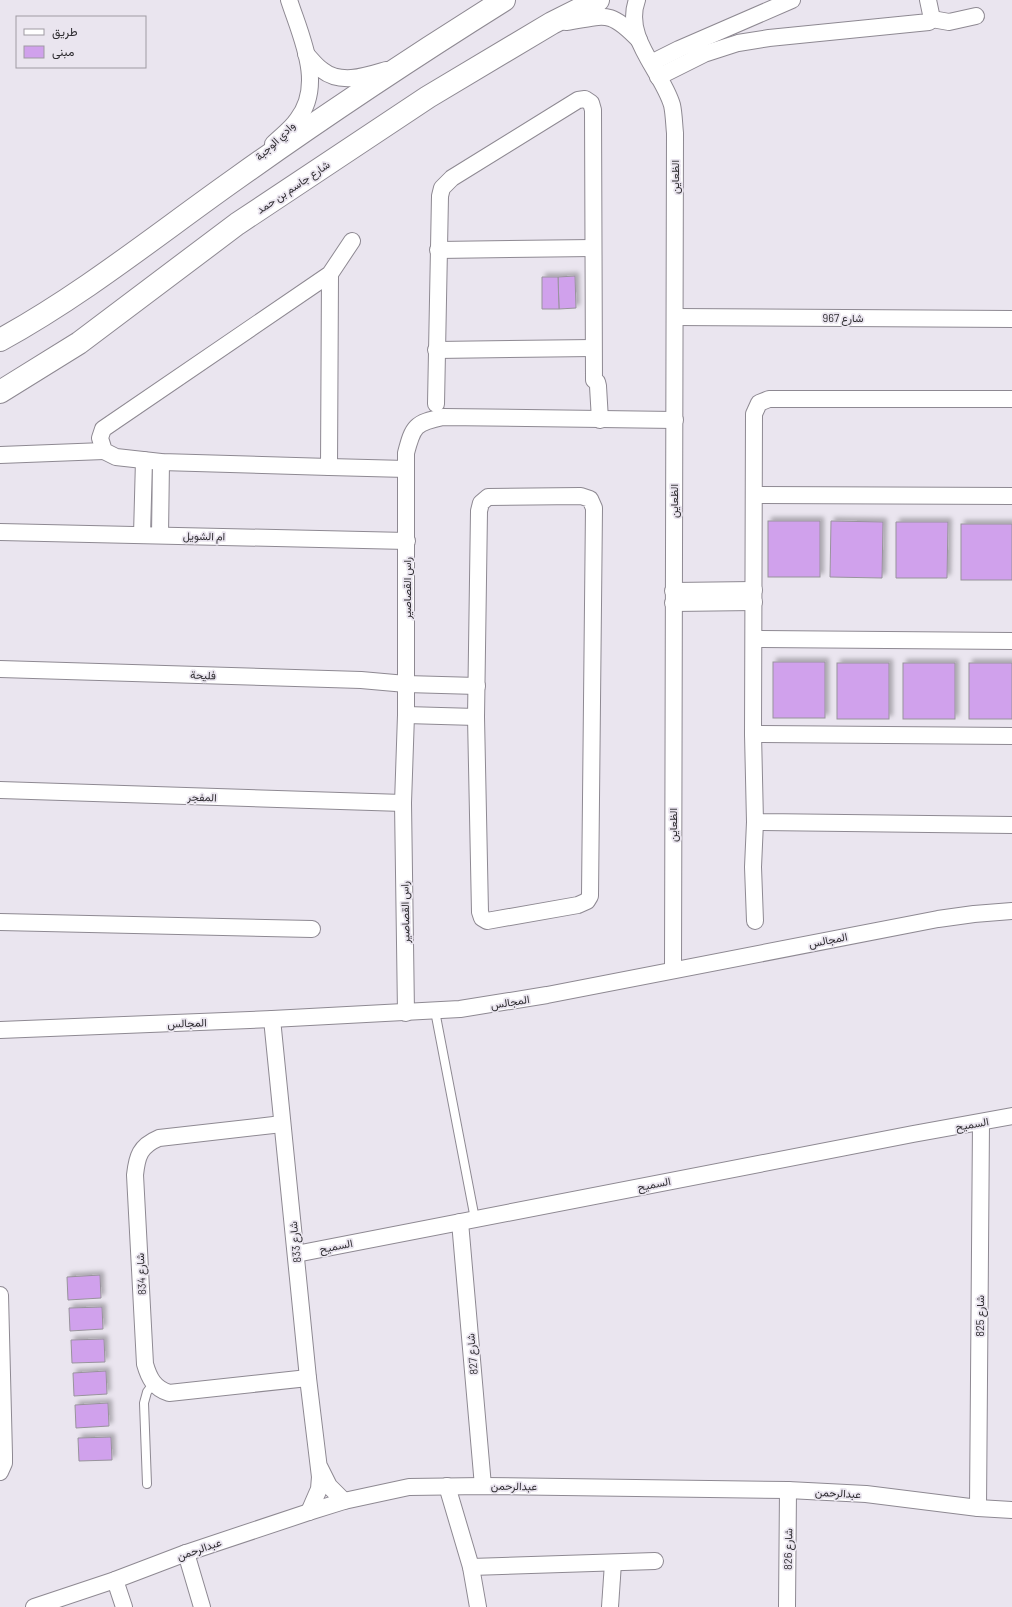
<svg xmlns="http://www.w3.org/2000/svg" width="1012" height="1607" font-family="Barlow,Vazirmatn,sans-serif">
<style>
.building{fill:#d0a1ec;stroke:#98939c;filter:url(#shadow)}
.lines{fill:none;stroke-linecap:round;stroke-linejoin:round}
.lane-casing{stroke:#8e8992;stroke-width:10}
.street-casing{stroke:#8e8992;stroke-width:18}
.primary-casing{stroke:#8e8992;stroke-width:24}
.lane{stroke:#fff;stroke-width:8}
.street{stroke:#fff;stroke-width:16}
.primary{stroke:#fff;stroke-width:22}
.labels{text-anchor:middle;stroke-width:3.5;stroke-linejoin:round;paint-order:stroke}
.street-label{font-size:11px;fill:#2e2c30;stroke:#eae5ef}
</style>
<defs>
<filter id="shadow"><feDropShadow dx="3.5" dy="-3.5" stdDeviation="2" flood-color="#0004"/></filter>
</defs>
<rect width="100%" height="100%" fill="#eae5ef"/>
<g class="building">
<polygon points="575,276 576,308 559,309 558,277"/>
<polygon points="542,277 558,277 559,309 542,309"/>
<rect x="768" y="521" width="52" height="56"/>
<polygon points="831,521 883,522 882,578 830,577"/>
<polygon points="896,522 948,522 947,578 896,578"/>
<rect x="961" y="524" width="51" height="56"/>
<rect x="773" y="662" width="52" height="56"/>
<rect x="837" y="663" width="52" height="56"/>
<rect x="903" y="663" width="52" height="56"/>
<rect x="969" y="663" width="43" height="56"/>
<polygon points="100,1275 101,1298 68,1300 67,1277"/>
<polygon points="102,1307 103,1329 70,1331 69,1308"/>
<polygon points="104,1339 105,1362 72,1363 71,1340"/>
<polygon points="106,1371 107,1394 74,1396 73,1373"/>
<polygon points="108,1403 109,1426 76,1428 75,1405"/>
<polygon points="111,1437 112,1460 79,1461 78,1438"/>
</g>
<g class="lines">
<g class="lane-casing">
<g id="lane">
<polyline points="435,1011 475,1219"/>
<polyline points="147,1484 144,1403 147,1392 153,1384"/>
</g>
</g>
<g class="street-casing">
<g id="street">
<path d="M637,0C623,38 662,71 672,105C674,114 674,124 675,133L673,970"/>
<polyline points="932,19 949,22 976,16"/>
<path d="M566,22C606,16 609,9 639,40"/>
<path d="M306,54C311,59 316,66 322,70C341,85 366,76 386,70"/>
<polyline points="651,63 679,49 792,0"/>
<polyline points="658,77 704,54 738,43 769,38 929,22 932,19 928,0"/>
<path d="M273,144C281,136 291,129 297,120C325,85 301,37 289,0"/>
<polyline points="438,250 593,248"/>
<polyline points="330,274 329,467 161,462 116,457 104,451 100,438 103,429 330,274 352,241"/>
<polyline points="675,317 1012,319"/>
<polyline points="436,350 593,348"/>
<polyline points="1012,399 769,399 759,403 754,414 753,734 755,822 1012,825"/>
<polyline points="436,404 440,196 442,188 452,178 578,100 585,99 591,103 593,110 594,380 597,382 598,386 600,420"/>
<polyline points="0,455 104,451"/>
<polyline points="329,467 406,469"/>
<polyline points="754,495 1012,496"/>
<polygon points="581,496 590,499 594,508 590,896 587,901 578,905 487,921 482,918 480,912 476,717 479,511 481,503 488,497"/>
<polyline points="0,532 407,541"/>
<polyline points="142,535 144,460"/>
<polyline points="160,535 161,462"/>
<polyline points="673,591 754,590"/>
<polyline points="673,603 754,602"/>
<polyline points="754,639 1012,641"/>
<polyline points="0,669 361,680 406,684 477,686"/>
<polyline points="406,715 476,717"/>
<polyline points="753,734 1012,736"/>
<polyline points="0,790 403,803"/>
<polyline points="755,921 753,867 755,822"/>
<polyline points="0,922 312,929"/>
<path d="M406,1013L403,803L406,715V453C413,426 415,423 443,417L675,420"/>
<polyline points="272,1019 308,1378 320,1477 319,1489 309,1512"/>
<polyline points="0,1030 272,1019 460,1009 547,995 938,919 974,914 1012,911"/>
<path d="M282,1124L159,1138C140,1146 137,1156 135,1175L145,1364C149,1378 154,1388 169,1393L308,1378"/>
<polyline points="460,1222 483,1486"/>
<polyline points="296,1254 913,1134 1012,1116"/>
<polyline points="0,1295 4,1455 4,1463 0,1472"/>
<polyline points="320,1468 329,1486 344,1501"/>
<polyline points="447,1486 471,1567 478,1607"/>
<polyline points="978,1508 981,1123"/>
<polyline points="186,1553 202,1607"/>
<polyline points="471,1567 655,1561"/>
<polyline points="115,1580 124,1607"/>
<polyline points="34,1607 115,1580 186,1553 309,1512 344,1501 409,1487 483,1486 788,1490 866,1494 978,1508 1012,1510"/>
<polyline points="610,1607 613,1563"/>
<polyline points="787,1607 788,1490"/>
</g>
</g>
<g class="primary-casing">
<g id="primary">
<path d="M0,340C84,294 159,233 237,178C324,116 413,57 504,0"/>
<polyline points="0,392 79,343 237,224 428,97 552,23 598,0"/>
</g>
</g>
<use href="#lane" class="lane"/>
<use href="#street" class="street"/>
<use href="#primary" class="primary"/>
</g>
<g class="labels">
<g class="street-label">
<text transform="translate(275 141) rotate(-44)" y="4">وادي الوجبة</text>
<text transform="translate(675 177) rotate(-90)" y="4">الظعاين</text>
<text transform="translate(293 187) rotate(-34)" y="4">شارع جاسم بن حمد</text>
<text x="843" y="322">شارع 967</text>
<text transform="translate(674 501) rotate(-90)" y="4">الظعاين</text>
<text transform="translate(204 536) rotate(1)" y="4">ام الشويل</text>
<text transform="translate(407 588) rotate(-90)" y="4">راس القصاصير</text>
<text transform="translate(203 675) rotate(2)" y="4">فليحة</text>
<text transform="translate(202 797) rotate(2)" y="4">المفجر</text>
<text transform="translate(673 825) rotate(-90)" y="4">الظعاين</text>
<text transform="translate(405 912) rotate(-91)" y="4">راس القصاصير</text>
<text transform="translate(828 940) rotate(-11)" y="4">المجالس</text>
<text transform="translate(510 1002) rotate(-9)" y="4">المجالس</text>
<text transform="translate(187 1023) rotate(-2)" y="4">المجالس</text>
<text transform="translate(972 1124) rotate(-10)" y="4">السميح</text>
<text transform="translate(654 1184) rotate(-11)" y="4">السميح</text>
<text transform="translate(295 1242) rotate(-96)" y="4">شارع 833</text>
<text transform="translate(336 1246) rotate(-11)" y="4">السميح</text>
<text transform="translate(141 1274) rotate(-93)" y="4">شارع 834</text>
<text transform="translate(980 1316) rotate(-90)" y="4">شارع 825</text>
<text transform="translate(472 1354) rotate(-95)" y="4">شارع 827</text>
<text transform="translate(514 1486) rotate(1)" y="4">عبدالرحمن</text>
<text transform="translate(838 1493) rotate(3)" y="4">عبدالرحمن</text>
<text transform="translate(199 1549) rotate(-19)" y="4">عبدالرحمن</text>
<text transform="translate(788 1549) rotate(-89)" y="4">شارع 826</text>
</g>
</g>
<rect x="16" y="16" width="130" height="52" fill="#eae5ef" stroke="#9f9ba3"/>
<rect x="24" y="29" width="20" height="6" fill="#ffffff" stroke="#9f9ba3"/>
<text x="52" y="36" font-size="12" fill="#2e2c30">طريق</text>
<rect x="24" y="46" width="20" height="12" fill="#d0a1ec" stroke="#9f9ba3"/>
<text x="52" y="56" font-size="12" fill="#2e2c30">مبنى</text>
</svg>
